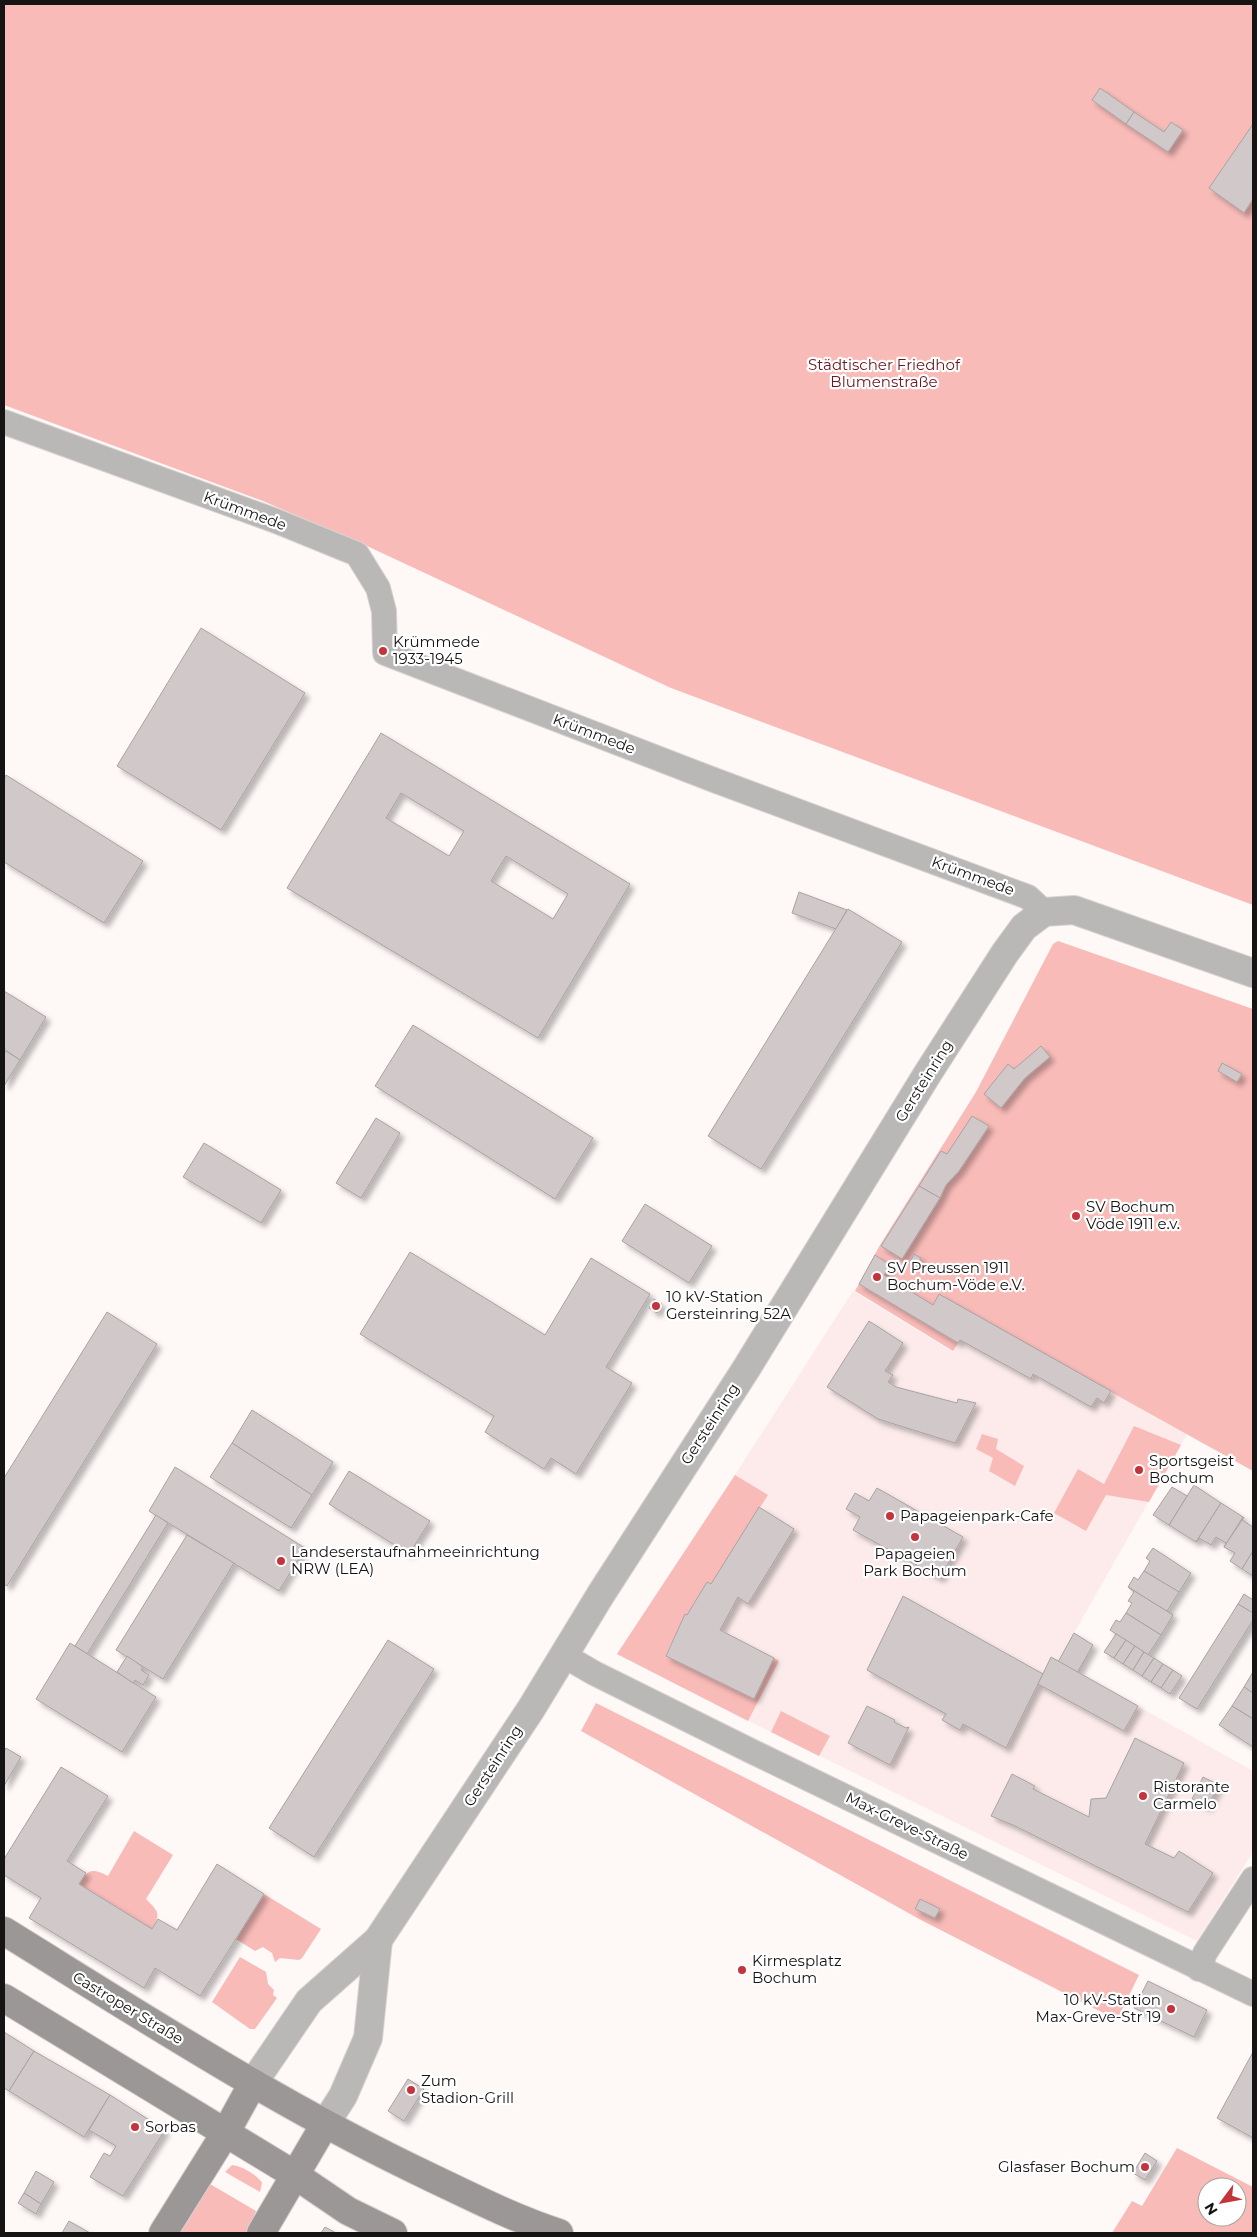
<svg xmlns="http://www.w3.org/2000/svg" width="1257" height="2237" font-family="Montserrat,sans-serif">
<style>
.built{fill:#fcebea}
.green{fill:#f8bbb8;fill-rule:evenodd}
.building{fill:#d1c9c9;stroke:#a9a2a2;fill-rule:evenodd;filter:url(#shadow)}
.lines{fill:none;stroke-linecap:round;stroke-linejoin:round}
.minor-casing{stroke:#d9d3d3;stroke-width:26}
.tertiary-casing{stroke:#d9d3d3;stroke-width:30}
.secondary-casing{stroke:#d9d3d3;stroke-width:30}
.minor{stroke:#bab7b7;stroke-width:24}
.tertiary{stroke:#bab7b7;stroke-width:28}
.secondary{stroke:#9b9796;stroke-width:28}
.poi-dot{fill:#c3343d;stroke:#fff;stroke-width:2}
.labels{text-anchor:middle;stroke-width:4.5;stroke-linejoin:round;paint-order:stroke}
.park-label{font-size:15px;fill:#6a171d;stroke:#fff}
.street-label{font-size:15px;fill:#151313;stroke:#fff}
.poi-label{font-size:15px;fill:#151313;stroke:#fff;text-anchor:start}
</style>
<defs>
<filter id="shadow"><feDropShadow dx="4.5" dy="4.5" stdDeviation="2.5" flood-color="#0004"/></filter>
</defs>
<rect width="100%" height="100%" fill="#fef8f7"/>
<polygon class="built" points="853,1291 953,1352 975,1316 1187,1434 1074,1633 1094,1645 1079,1673 1253,1771 1253,1852 1197,1941 761,1727 617,1654 735,1475"/>
<g class="green">
<polygon points="4,4 1253,4 1253,905 671,688 367,546 263,501 4,405"/>
<polygon points="1058,941 1253,1009 1253,1471 976,1317 953,1351 855,1291 880,1245 976,1092 1053,944"/>
<polygon points="1134,1426 1181,1445 1149,1502 1106,1495 1086,1531 1054,1513 1078,1469 1104,1484"/>
<polygon points="982,1434 998,1439 996,1449 1024,1466 1015,1486 989,1471 993,1458 976,1449"/>
<polygon points="735,1475 768,1495 711,1584 707,1582 687,1615 685,1614 666,1655 677,1661 774,1658 779,1661 748,1721 617,1654"/>
<polygon points="596,1703 1139,1975 1117,2020 921,1920 581,1731"/>
<polygon points="781,1711 830,1736 819,1756 771,1732"/>
<path d="M134,1831L173,1855L146,1899C159,1912 161,1914 152,1929L79,1884C88,1869 92,1868 108,1876Z"/>
<polygon points="264,1894 321,1929 302,1958 299,1960 280,1958 275,1962 272,1953 263,1947 255,1951 236,1939"/>
<polygon points="240,1957 266,1972 268,1984 274,1990 273,1995 277,1998 255,2029 250,2029 212,2002"/>
<path d="M1177,2148L1253,2187V2233H1112L1132,2201L1142,2206ZM1207,2187H1237V2217H1207Z"/>
<path d="M232,2165C242,2166 257,2175 262,2183L260,2192L225,2172Z"/>
<polygon points="210,2184 256,2211 247,2233 177,2233"/>
</g>
<g class="building">
<polygon points="1100,88 1134,112 1126,124 1092,100"/>
<polygon points="1134,112 1164,132 1171,122 1183,130 1168,152 1126,124"/>
<polygon points="1253,124 1253,199 1244,213 1209,188"/>
<polygon points="201,628 305,693 221,830 117,766"/>
<path d="M381,733L630,884L538,1038L287,888ZM401,793L464,831L449,856L386,818ZM506,856L568,894L553,919L491,881Z"/>
<polygon points="6,775 143,861 104,923 4,862 4,779"/>
<polygon points="799,892 847,910 836,929 792,913"/>
<polygon points="848,909 902,942 761,1169 708,1136"/>
<polygon points="4,991 46,1017 20,1060 4,1049"/>
<polygon points="413,1025 593,1138 555,1199 375,1086"/>
<polygon points="1041,1046 1050,1057 1025,1078 1001,1108 984,1094 1008,1064 1014,1069"/>
<polygon points="6,1051 20,1060 4,1086 4,1054"/>
<polygon points="1222,1063 1242,1074 1237,1082 1218,1071"/>
<polygon points="972,1116 989,1126 959,1171 946,1185 940,1198 919,1186 941,1151 947,1154"/>
<polygon points="376,1118 400,1133 361,1198 336,1183"/>
<polygon points="204,1143 281,1190 261,1223 183,1177"/>
<polygon points="919,1186 940,1198 902,1259 881,1246"/>
<polygon points="645,1204 712,1246 689,1283 622,1241"/>
<polygon points="410,1252 545,1335 591,1258 650,1294 606,1367 632,1383 576,1474 551,1458 544,1469 485,1432 494,1416 360,1334"/>
<polygon points="914,1254 921,1258 916,1266 910,1262"/>
<polygon points="875,1255 890,1265 884,1275 933,1305 939,1294 1111,1391 1104,1403 1097,1398 1091,1407 1033,1374 1031,1379 960,1340 958,1343 859,1284"/>
<polygon points="654,1299 662,1304 657,1313 649,1308"/>
<polygon points="107,1312 157,1344 7,1586 4,1584 4,1478"/>
<polygon points="869,1321 903,1343 885,1371 893,1375 888,1382 896,1387 957,1403 958,1399 976,1403 955,1443 878,1419 827,1387"/>
<polygon points="252,1410 333,1462 312,1495 232,1443"/>
<polygon points="232,1443 312,1495 291,1528 210,1477"/>
<polygon points="175,1467 305,1548 279,1591 149,1511"/>
<polygon points="349,1471 430,1521 409,1554 329,1504"/>
<polygon points="1194,1485 1221,1503 1196,1542 1169,1525"/>
<polygon points="1172,1487 1187,1496 1169,1525 1153,1515"/>
<polygon points="877,1488 963,1537 940,1578 853,1530 860,1517 846,1509 855,1493 869,1501"/>
<polygon points="1221,1503 1243,1517 1224,1547 1226,1543 1216,1537 1211,1545 1199,1538 1196,1542"/>
<polygon points="759,1507 794,1529 748,1604 738,1597 720,1630 774,1658 754,1699 666,1656 685,1614 687,1615 707,1582 711,1584"/>
<polygon points="156,1515 168,1523 87,1654 75,1646"/>
<polygon points="1244,1517 1242,1520 1253,1527 1253,1551 1242,1569 1230,1561 1235,1553 1224,1547"/>
<polygon points="187,1535 234,1563 163,1679 116,1650"/>
<polygon points="1153,1548 1191,1573 1179,1592 1144,1571 1150,1561 1146,1558"/>
<polygon points="1253,1551 1253,1576 1242,1569"/>
<polygon points="1144,1571 1179,1592 1167,1611 1173,1615 1128,1587 1134,1577 1138,1580"/>
<polygon points="1128,1587 1173,1615 1161,1635 1126,1613 1132,1603 1128,1601 1134,1592"/>
<polygon points="1244,1594 1253,1600 1253,1613 1238,1604"/>
<polygon points="903,1596 1043,1674 1006,1748 963,1724 960,1730 942,1720 946,1714 867,1670"/>
<polygon points="1238,1604 1253,1613 1253,1620 1197,1709 1179,1698"/>
<polygon points="1126,1613 1161,1635 1148,1655 1110,1630 1116,1620 1120,1622"/>
<polygon points="1074,1633 1093,1645 1077,1673 1058,1662"/>
<polygon points="1116,1634 1126,1640 1114,1658 1104,1652"/>
<polygon points="388,1640 434,1669 314,1857 269,1828"/>
<polygon points="1126,1640 1135,1646 1123,1664 1114,1658"/>
<polygon points="70,1643 156,1697 122,1752 36,1699"/>
<polygon points="1135,1646 1144,1652 1133,1670 1123,1664"/>
<polygon points="1144,1652 1154,1658 1142,1676 1133,1670"/>
<polygon points="127,1656 143,1667 141,1670 149,1675 143,1685 135,1680 133,1683 117,1672"/>
<polygon points="1051,1657 1138,1706 1124,1731 1038,1684"/>
<polygon points="1154,1658 1163,1664 1151,1682 1142,1676"/>
<polygon points="1163,1664 1173,1670 1161,1688 1151,1682"/>
<polygon points="1173,1670 1182,1676 1170,1694 1161,1688"/>
<polygon points="1253,1672 1253,1693 1244,1687"/>
<polygon points="1244,1687 1253,1693 1253,1719 1232,1706"/>
<polygon points="867,1706 895,1720 894,1722 906,1728 909,1727 890,1765 848,1743"/>
<polygon points="1232,1706 1253,1719 1253,1747 1219,1725"/>
<polygon points="1135,1738 1184,1763 1145,1844 1174,1858 1179,1851 1213,1873 1188,1912 1015,1826 991,1816 1012,1774 1035,1786 1033,1789 1089,1817 1091,1799 1106,1798"/>
<polygon points="6,1748 21,1757 4,1786 4,1752"/>
<polygon points="61,1767 108,1796 67,1861 86,1873 79,1884 152,1929 158,1919 177,1930 217,1864 264,1894 200,1996 155,1968 144,1988 29,1918 41,1898 4,1875 4,1859"/>
<polygon points="1203,1777 1219,1785 1207,1807 1192,1799"/>
<polygon points="920,1899 940,1909 935,1918 915,1909"/>
<polygon points="1148,1981 1207,2010 1194,2037 1134,2008"/>
<polygon points="4,2032 34,2051 9,2091 4,2088"/>
<polygon points="34,2051 110,2095 84,2137 9,2091"/>
<polygon points="1253,2052 1253,2138 1217,2118"/>
<polygon points="408,2079 424,2089 404,2121 388,2111"/>
<polygon points="110,2095 165,2130 123,2196 90,2177 104,2153 110,2156 116,2146 89,2130"/>
<polygon points="1145,2153 1157,2161 1145,2180 1133,2173"/>
<polygon points="36,2171 54,2182 41,2204 24,2193"/>
<polygon points="24,2193 41,2204 36,2214 18,2203"/>
<polygon points="69,2221 90,2233 62,2233"/>
<polygon points="325,2227 336,2233 321,2233"/>
</g>
<g class="lines">
<g class="minor-casing">
<g id="minor">
<polyline points="4,422 276,521 357,554 378,588 384,611 385,653 714,780 1028,897 1044,912"/>
<polyline points="563,1655 594,1673 749,1750 1253,1994"/>
<polyline points="1199,1969 1205,1953 1253,1879"/>
</g>
</g>
<g class="tertiary-casing">
<g id="tertiary">
<polyline points="253,2083 309,2001 378,1940 531,1709 601,1594 746,1369 928,1073 1005,953 1024,927 1044,912 1074,910 1253,973"/>
<polyline points="325,2124 343,2096 368,2038 378,1940"/>
</g>
</g>
<g class="secondary-casing">
<g id="secondary">
<path d="M4,1931C143,2017 282,2107 430,2177C472,2197 515,2219 559,2233"/>
<polyline points="4,1998 295,2175 348,2211 393,2233"/>
<polyline points="163,2233 226,2132 253,2083"/>
<polyline points="261,2233 325,2124"/>
</g>
</g>
<use href="#minor" class="minor"/>
<use href="#tertiary" class="tertiary"/>
<use href="#secondary" class="secondary"/>
</g>
<g class="poi-dot">
<circle cx="383" cy="651" r="5"/>
<circle cx="1076" cy="1216" r="5"/>
<circle cx="877" cy="1277" r="5"/>
<circle cx="656" cy="1306" r="5"/>
<circle cx="1139" cy="1470" r="5"/>
<circle cx="890" cy="1516" r="5"/>
<circle cx="915" cy="1537" r="5"/>
<circle cx="281" cy="1561" r="5"/>
<circle cx="1143" cy="1796" r="5"/>
<circle cx="742" cy="1970" r="5"/>
<circle cx="1171" cy="2009" r="5"/>
<circle cx="411" cy="2090" r="5"/>
<circle cx="135" cy="2127" r="5"/>
<circle cx="1145" cy="2167" r="5"/>
</g>
<g class="labels">
<g class="park-label">
<text x="884" y="370">Städtischer Friedhof<tspan x="884" dy="17">Blumenstraße</tspan></text>
</g>
<g class="street-label">
<text transform="translate(245 511) rotate(20)" y="5">Krümmede</text>
<text transform="translate(594 734) rotate(21)" y="5">Krümmede</text>
<text transform="translate(973 876) rotate(20)" y="5">Krümmede</text>
<text transform="translate(924 1081) rotate(-58)" y="5">Gersteinring</text>
<text transform="translate(710 1424) rotate(-57)" y="5">Gersteinring</text>
<text transform="translate(493 1766) rotate(-57)" y="5">Gersteinring</text>
<text transform="translate(907 1826) rotate(26)" y="5">Max-Greve-Straße</text>
<text transform="translate(128 2008) rotate(31)" y="5">Castroper Straße</text>
</g>
<g class="poi-label">
<text x="393" y="647">Krümmede<tspan x="393" dy="17">1933-1945</tspan></text>
<text x="1086" y="1212">SV Bochum<tspan x="1086" dy="17">Vöde 1911 e.v.</tspan></text>
<text x="887" y="1273">SV Preussen 1911<tspan x="887" dy="17">Bochum-Vöde e.V.</tspan></text>
<text x="666" y="1302">10 kV-Station<tspan x="666" dy="17">Gersteinring 52A</tspan></text>
<text x="1149" y="1466">Sportsgeist<tspan x="1149" dy="17">Bochum</tspan></text>
<text x="900" y="1521">Papageienpark-Cafe</text>
<text x="291" y="1557">Landeserstaufnahmeeinrichtung<tspan x="291" dy="17">NRW (LEA)</tspan></text>
<text x="915" y="1559" text-anchor="middle">Papageien<tspan x="915" dy="17">Park Bochum</tspan></text>
<text x="1153" y="1792">Ristorante<tspan x="1153" dy="17">Carmelo</tspan></text>
<text x="752" y="1966">Kirmesplatz<tspan x="752" dy="17">Bochum</tspan></text>
<text x="1161" y="2005" text-anchor="end">10 kV-Station<tspan x="1161" dy="17">Max-Greve-Str 19</tspan></text>
<text x="421" y="2086">Zum<tspan x="421" dy="17">Stadion-Grill</tspan></text>
<text x="145" y="2132">Sorbas</text>
<text x="1135" y="2172" text-anchor="end">Glasfaser Bochum</text>
</g>
</g>
<rect width="1257" height="2237" fill="none" stroke="#151313" stroke-width="10"/>
<g transform="translate(1222 2202) rotate(238)"><circle r="24" fill="#ffffff" stroke="#a1a1a1"/>
<path d="M0-4L9 19L0 12L-9 19Z" fill="#c3343d"/>
<text y="-8" font-size="14" font-weight="bold" text-anchor="middle" fill="#151313">N</text>
</g>
</svg>
